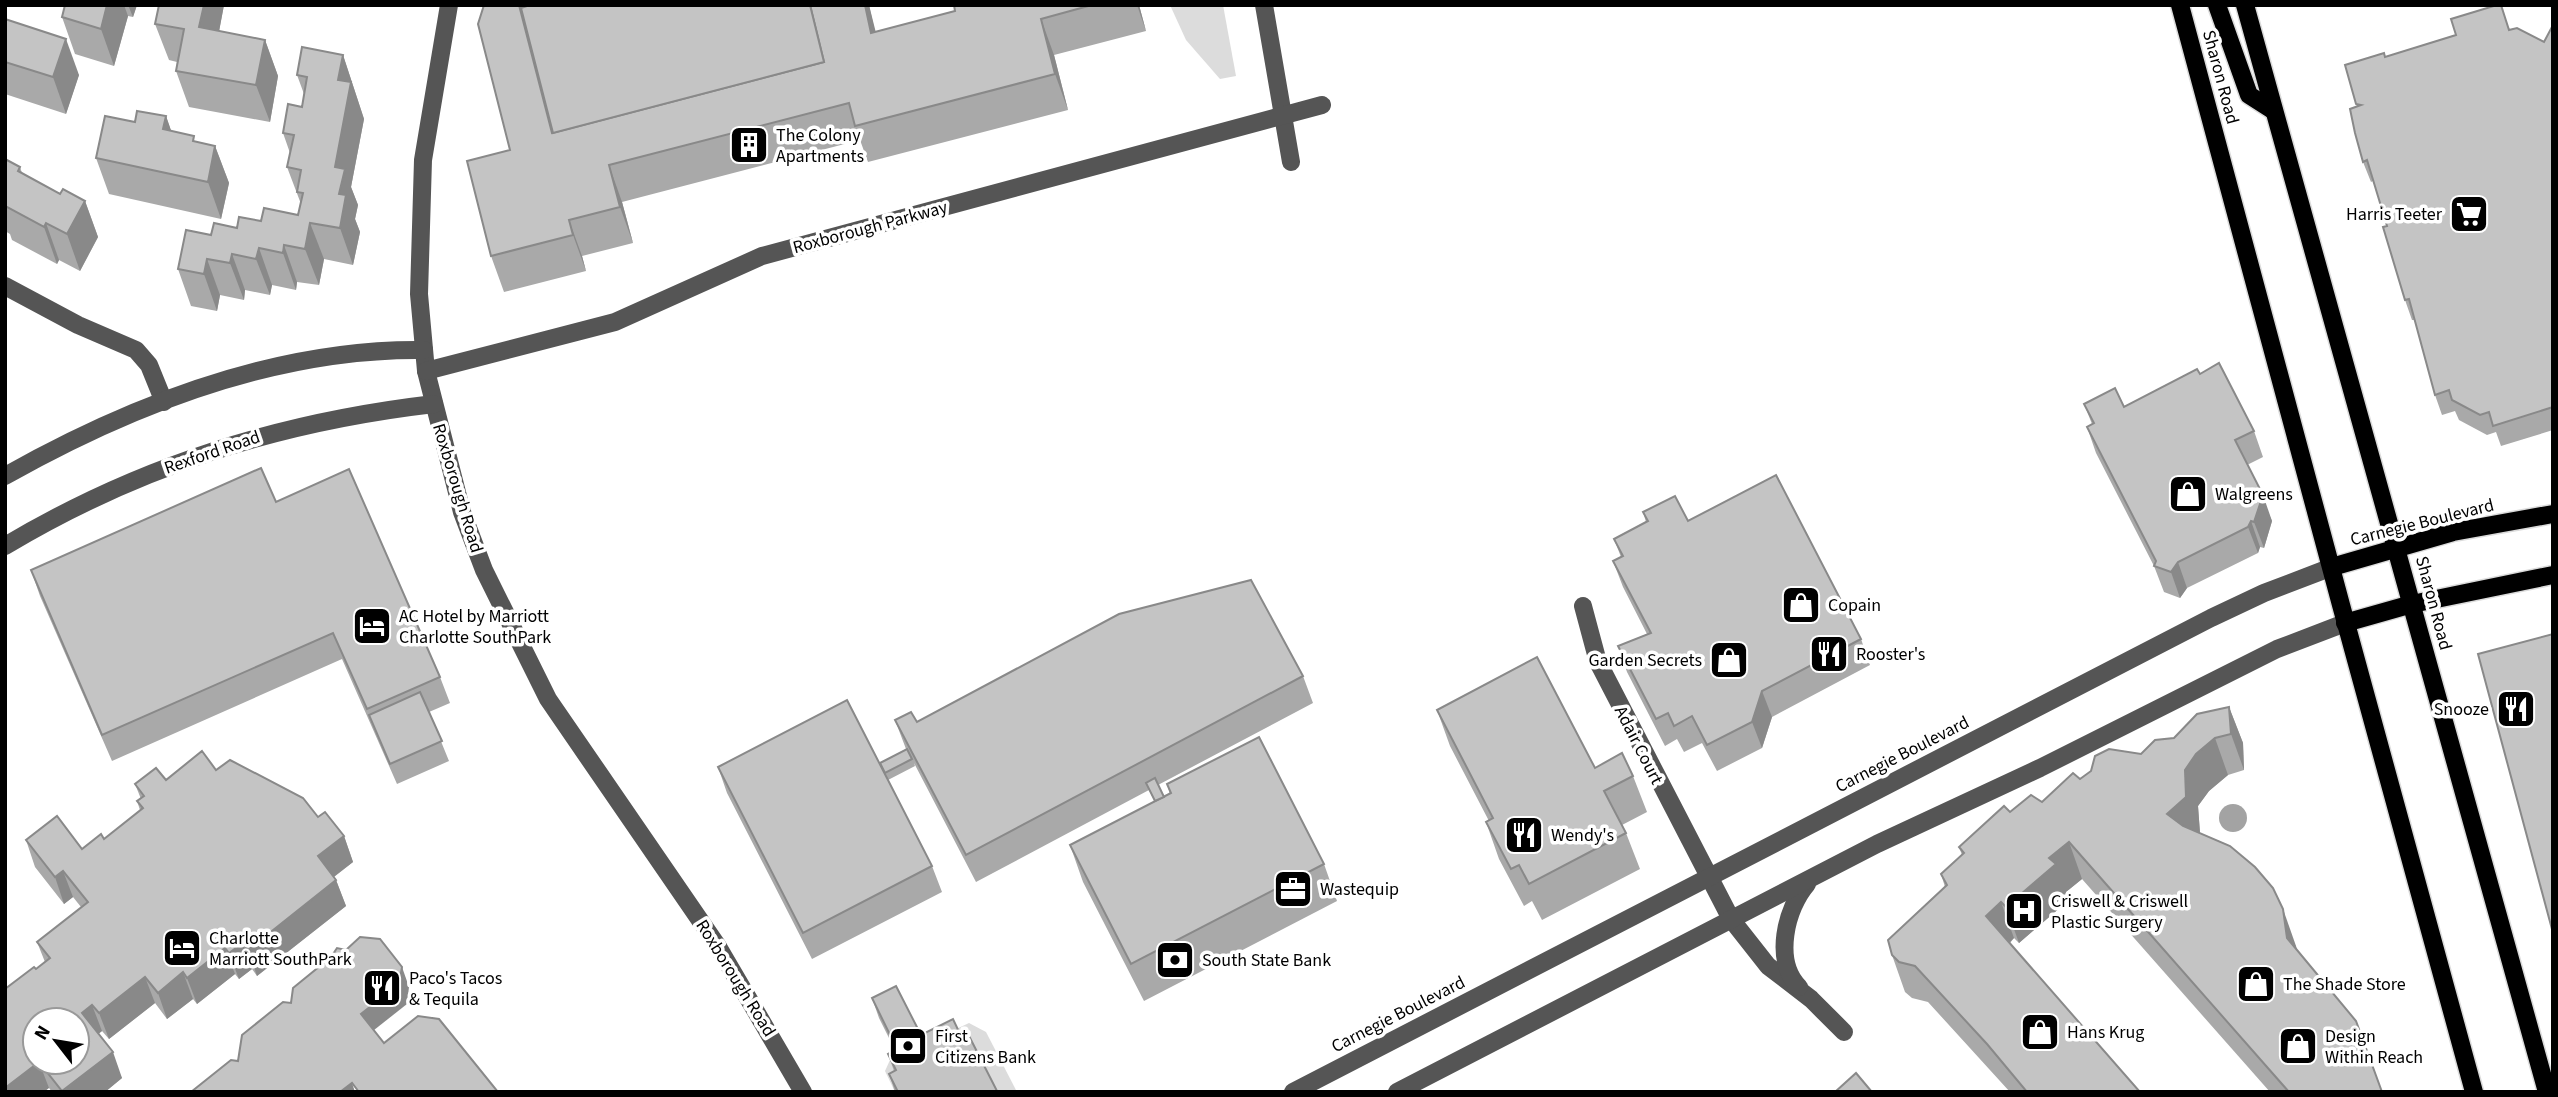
<svg xmlns="http://www.w3.org/2000/svg" width="2558" height="1097" font-family="'Source Sans 3',sans-serif">
<style>
.green{fill:#dcdcdc}
.water{fill:#a3a3a3}
.lines{fill:none;stroke-linecap:round;stroke-linejoin:round}
.major-casing{stroke:#dbdbdb;stroke-width:21}
.minor{stroke:#555;stroke-width:18}
.major{stroke:#000;stroke-width:18}
.wall{fill:#a9a9a9}
.shaded-wall{fill:#898989}
.building{fill:#c4c4c4;stroke:#898989;stroke-width:2}
.labels{text-anchor:middle;stroke-width:7;stroke-linejoin:round;paint-order:stroke}
.street-label{font-size:18px;fill:#000;stroke:#fff}
.poi-label{font-size:18px;fill:#000;stroke:#fff;text-anchor:start}
</style>
<rect width="100%" height="100%" fill="#fff"/>
<g class="green">
<polygon points="1170,5 1223,5 1236,76 1220,79 1186,40"/>
<polygon points="969,1023 986,1032 1017,1092 895,1092 885,1071 890,1060"/>
</g>
<circle class="water" cx="2233" cy="818" r="14"/>
<g class="lines">
<g class="major-casing">
<g id="major">
<path d="M2180,5C2277,368 2374,730 2474,1092"/>
<polyline points="2217,5 2249,95 2274,111"/>
<polyline points="2245,5 2547,1092"/>
<polyline points="2332,567 2453,532 2553,514"/>
<polyline points="2345,623 2412,604 2553,575"/>
</g>
</g>
<g class="minor">
<polyline points="449,5 423,160 419,294 426,371 462,512 484,570 548,699 717,945 803,1092"/>
<polyline points="1264,5 1291,162"/>
<polyline points="5,286 78,325 136,350 149,365 164,402"/>
<polyline points="426,371 615,322 762,256 1322,105"/>
<path d="M5,476C131,405 278,348 424,350"/>
<path d="M5,546C139,466 279,422 434,404"/>
<polyline points="1583,606 1598,662 1731,919 1768,966 1811,999 1844,1032"/>
<path d="M1799,987C1773,961 1786,908 1807,884"/>
<polyline points="1293,1092 2211,618 2264,593 2332,567"/>
<polyline points="1397,1092 1877,844 2040,768 2277,649 2345,623"/>
</g>
<use href="#major" class="major"/>
</g>
<g class="wall">
<polygon points="65,5 137,5 133,17 128,16 114,66 75,54 62,17"/>
<polygon points="224,5 219,31 265,40 278,76 270,122 189,107 176,71 177,62 169,60 155,24"/>
<polygon points="484,5 869,5 875,32 955,11 954,5 1139,5 1146,31 1054,55 1068,110 868,162 860,140 622,202 633,243 582,256 586,271 504,292 491,256 510,150"/>
<polygon points="5,19 79,75 66,114 5,94"/>
<polygon points="2553,25 2553,430 2501,446 2496,432 2487,435 2459,420 2455,411 2442,415 2435,395 2415,320 2412,320 2405,300 2387,226 2373,181 2371,182 2363,162 2357,107 2345,65 2385,57 2456,35 2510,30 2544,42"/>
<polygon points="343,55 364,119 351,187 358,205 355,219 360,232 353,265 324,259 319,285 297,282 296,290 272,285 270,295 245,290 244,300 220,295 217,311 191,306 178,269 211,235 261,221 298,215 301,204 287,167 290,153 283,133 302,107 304,94 297,75"/>
<polygon points="166,116 171,131 197,142 215,146 229,183 221,219 109,194 96,158 135,122"/>
<polygon points="5,159 20,167 22,173 60,194 85,201 98,237 80,271 59,260 57,264 12,240 10,234 5,231"/>
<polygon points="2200,374 2254,431 2263,457 2247,465 2272,521 2264,548 2260,547 2258,553 2187,588 2180,598 2164,592 2154,566 2096,453 2087,427 2092,424 2084,404 2124,407"/>
<polygon points="276,502 440,677 450,703 429,712 449,761 397,784 342,659 112,761 40,596 31,570"/>
<polygon points="1643,512 1688,521 1861,639 1870,665 1772,717 1762,748 1717,771 1702,743 1684,752 1677,739 1665,746 1627,672 1618,646 1647,634 1623,587 1613,561 1621,557 1614,539 1646,522"/>
<polygon points="1303,676 1313,703 1158,785 1164,797 1170,794 1167,784 1324,864 1337,901 1144,1001 1083,882 1070,845 1155,802 1149,790 976,882 914,763 915,766 888,780 932,866 942,892 812,959 727,793 718,767 880,763 906,749 895,720 917,722"/>
<polygon points="2229,707 2243,743 2244,770 2228,775 2209,791 2198,806 2200,833 2296,946 2297,950 2382,1092 2270,1092 2082,879 2066,892 2069,900 2019,943 2014,938 2010,943 2140,1092 2010,1092 1928,1002 1912,998 1905,992 1892,955 1945,887 1941,874 1962,855 1959,847 2010,812 2042,802 2080,779 2141,754 2174,738"/>
<polygon points="1437,710 1595,768 1633,776 1647,812 1622,825 1626,833 1640,869 1542,920 1532,901 1524,906 1499,859 1486,822 1489,821 1450,746"/>
<polygon points="216,770 318,817 344,836 353,862 334,877 336,880 346,906 257,976 252,969 239,979 235,974 197,1004 193,999 167,1019 155,1003 109,1039 102,1031 98,1034 122,1078 105,1092 52,1092 49,1088 5,1092 36,969 45,962 37,942 81,907 73,897 64,904 35,867 26,840 82,849 104,839 140,810 137,801 141,799 135,784"/>
<polygon points="872,998 921,1035 961,1036 997,1092 895,1092 889,1074 894,1071 888,1054 895,1050 879,1018"/>
</g>
<g class="shaded-wall">
<polygon points="107,5 124,5 128,16 114,66 101,29"/>
<polygon points="128,5 137,5 133,17"/>
<polygon points="204,5 224,5 213,64 199,27"/>
<polygon points="865,5 869,5 885,69 871,33"/>
<polygon points="1137,5 1139,5 1146,31"/>
<polygon points="1041,19 1054,55 1068,110 1055,74"/>
<polygon points="66,39 79,75 66,114 53,77"/>
<polygon points="265,40 278,76 270,122 256,85"/>
<polygon points="343,55 364,119 351,187 358,205 355,219 360,232 353,265 340,228 339,194 335,167 338,80"/>
<polygon points="166,116 179,153 163,129"/>
<polygon points="215,146 229,183 221,219 208,182"/>
<polygon points="609,165 622,202 633,243 620,207"/>
<polygon points="85,201 98,237 80,271 67,234"/>
<polygon points="569,220 582,256 586,271 573,235"/>
<polygon points="46,223 59,260 57,264 44,227"/>
<polygon points="310,223 324,259 319,285 305,249"/>
<polygon points="284,245 297,282 296,290 283,253"/>
<polygon points="259,248 272,285 270,295 256,259"/>
<polygon points="232,254 245,290 244,300 230,263"/>
<polygon points="207,259 220,295 217,311 204,274"/>
<polygon points="2263,495 2272,521 2264,548 2254,522"/>
<polygon points="2251,521 2260,547 2258,553 2248,527"/>
<polygon points="2178,562 2187,588 2180,598 2171,572"/>
<polygon points="1762,691 1772,717 1762,748 1752,722"/>
<polygon points="2229,707 2243,743 2244,770 2231,734"/>
<polygon points="2215,738 2228,775 2209,791 2198,806 2200,833 2181,850 2167,814 2185,770 2196,754"/>
<polygon points="344,836 353,862 327,882 318,856"/>
<polygon points="2069,842 2082,879 2066,892 2069,900 2019,943 2006,907 2049,858"/>
<polygon points="63,871 73,897 64,904 55,877"/>
<polygon points="336,880 346,906 257,976 248,950"/>
<polygon points="2001,902 2014,938 2000,952 1986,916"/>
<polygon points="2283,909 2296,946 2300,974 2287,938"/>
<polygon points="243,943 252,969 239,979 229,953"/>
<polygon points="225,948 235,974 197,1004 187,978"/>
<polygon points="402,967 409,987 407,1004 369,1034 361,1014"/>
<polygon points="183,972 193,999 167,1019 158,993"/>
<polygon points="145,977 155,1003 109,1039 99,1013"/>
<polygon points="92,1005 102,1031 92,1039 82,1013"/>
<polygon points="113,1052 122,1078 105,1092 62,1092"/>
<polygon points="39,1062 49,1088 44,1092 5,1092 5,1088"/>
<polygon points="352,1083 355,1092 340,1092"/>
</g>
<g class="building">
<polygon points="65,5 107,5 101,29 62,17"/>
<polygon points="159,5 204,5 199,27 265,40 256,85 176,71 184,29 155,24"/>
<polygon points="484,5 519,5 552,133 824,62 810,5 865,5 871,33 955,11 954,5 1092,5 1041,19 1055,74 855,126 849,103 609,165 620,207 569,220 573,235 491,256 467,161 510,150 478,24"/>
<polygon points="530,5 810,5 824,62 553,133 521,8"/>
<polygon points="2497,5 2501,5 2509,30 2517,28 2544,42 2553,25 2553,407 2493,426 2489,412 2480,415 2452,400 2449,390 2435,395 2409,299 2405,300 2383,227 2387,226 2367,160 2363,162 2355,133 2350,109 2361,105 2356,104 2345,65 2384,53 2385,57 2456,35 2451,19"/>
<polygon points="5,19 66,39 53,77 5,62"/>
<polygon points="302,47 343,55 338,80 351,82 335,167 345,169 339,194 346,195 340,228 310,223 305,249 284,245 283,253 259,248 256,259 232,254 230,263 207,259 204,274 178,269 186,230 211,235 214,223 237,228 239,217 261,221 264,208 298,215 303,193 297,192 301,170 287,167 294,135 283,133 288,104 302,107 307,77 297,75"/>
<polygon points="137,111 166,116 163,129 194,136 193,141 215,146 208,182 96,158 105,116 135,122"/>
<polygon points="5,159 20,167 18,171 60,194 63,189 85,201 67,234 46,223 44,227 5,206"/>
<polygon points="2219,363 2254,431 2235,440 2263,495 2254,522 2251,521 2248,527 2178,562 2171,572 2154,566 2156,561 2087,427 2094,423 2084,404 2115,388 2124,407 2197,369 2200,374"/>
<polygon points="261,468 276,502 349,469 440,677 367,709 333,633 102,735 31,570"/>
<polygon points="1776,475 1861,639 1762,691 1752,722 1707,745 1692,716 1674,726 1668,713 1656,719 1618,646 1651,633 1613,561 1623,556 1614,539 1648,521 1643,512 1675,496 1688,521"/>
<polygon points="1251,580 1303,676 966,855 895,720 911,712 917,722 1119,614"/>
<polygon points="2553,634 2553,933 2478,654"/>
<polygon points="1537,657 1595,768 1622,753 1633,776 1604,791 1626,833 1529,884 1519,865 1511,869 1486,822 1493,818 1437,710"/>
<polygon points="420,692 442,741 390,764 369,715"/>
<polygon points="847,700 932,866 803,933 718,767"/>
<polygon points="2229,707 2231,734 2215,738 2196,754 2185,770 2186,797 2167,814 2183,826 2230,846 2255,867 2273,888 2283,909 2287,938 2356,1021 2382,1092 2289,1092 2069,842 2049,858 2056,864 2006,907 2001,902 1986,916 2140,1092 2027,1092 1987,1044 1915,966 1899,962 1892,955 1888,940 1947,885 1941,874 1964,853 1959,847 2004,806 2010,812 2031,795 2042,802 2073,773 2080,779 2091,771 2095,756 2109,749 2141,754 2155,740 2174,738 2197,714"/>
<polygon points="1259,737 1324,864 1131,964 1070,845 1171,793 1167,784"/>
<polygon points="907,749 912,759 885,773 880,763"/>
<polygon points="202,751 216,770 230,760 303,798 318,817 325,812 344,836 318,856 336,880 248,950 243,943 229,953 225,948 187,978 183,972 158,993 145,977 99,1013 92,1005 82,1013 113,1052 62,1091 39,1062 77,1062 77,1020 35,1020 35,1062 39,1062 5,1088 5,989 34,967 36,969 50,958 37,942 88,902 63,871 55,877 26,840 57,816 82,849 101,834 104,839 143,808 137,801 144,796 135,784 156,768 166,780"/>
<polygon points="1155,778 1164,797 1155,801 1146,783"/>
<polygon points="360,937 380,939 402,967 399,984 361,1014 384,1043 418,1016 439,1019 498,1092 359,1092 352,1083 340,1092 191,1092 231,1060 238,1061 242,1035 283,1002 291,1003 293,988 331,957 337,948 346,950"/>
<polygon points="896,986 921,1035 953,1019 961,1036 967,1032 997,1091 898,1092 889,1074 896,1070 888,1054 897,1049 872,998"/>
<polygon points="1856,1073 1872,1092 1835,1092"/>
</g>
<defs>
<g id="building-square" transform="scale(2.0125)"><rect x="-9" y="-9" width="18" height="18" rx="4" fill="#000" stroke="#fff"/><path d="M-4-6H4V6H1V3H-1V6H-4ZM-2.5-4.3h1.7v1.8h-1.7ZM.8-4.3h1.7v1.8H.8ZM-2.5-1h1.7V.8h-1.7ZM.8-1h1.7V.8H.8Z" fill="#fff"/></g>
<g id="supermarket-square" transform="scale(2.0125)"><rect x="-9" y="-9" width="18" height="18" rx="4" fill="#000" stroke="#fff"/><path d="M-6-5.5h2.5l.6 2H6L4.5 2H-2.5L-4.4-4H-6ZM-1.5 3.2a1.3 1.3 0 1 0 .1 0ZM3 3.2a1.3 1.3 0 1 0 .1 0Z" fill="#fff"/></g>
<g id="shop-square" transform="scale(2.0125)"><rect x="-9" y="-9" width="18" height="18" rx="4" fill="#000" stroke="#fff"/><path d="M-5-2.5h2.3a2.7 3.5 0 0 1 5.4 0H5L5.5 6h-11ZM-1.5-2.5h3a1.5 2.3 0 0 0-3 0Z" fill="#fff"/></g>
<g id="hotel-square" transform="scale(2.0125)"><rect x="-9" y="-9" width="18" height="18" rx="4" fill="#000" stroke="#fff"/><path d="M-6-4.5h1.5V1H6V5H4.5V3h-9V5H-6ZM-4 0a1.8 1.8 0 1 1 3.6 0ZM.5 0V-2.5h3Q6-2.5 6 0Z" fill="#fff"/></g>
<g id="restaurant-square" transform="scale(2.0125)"><rect x="-9" y="-9" width="18" height="18" rx="4" fill="#000" stroke="#fff"/><path d="M-5-6h1v4h1v-4h1v4h1v-4h1v5L-1.5 .5V6h-2V.5L-5-1ZM5-6V6H3V1.5H1.5Q1.5-4 5-6Z" fill="#fff"/></g>
<g id="office-square" transform="scale(2.0125)"><rect x="-9" y="-9" width="18" height="18" rx="4" fill="#000" stroke="#fff"/><path d="M-6-3h4V-5.5h4V-3h4V5H-6ZM-1-4.5V-3h2v-1.5ZM-6 0V1H6V0Z" fill="#fff"/></g>
<g id="hospital-square" transform="scale(2.0125)"><rect x="-9" y="-9" width="18" height="18" rx="4" fill="#000" stroke="#fff"/><path d="M-5-5h3v3.5h4V-5h3V5h-3V1.5h-4V5h-3Z" fill="#fff"/></g>
<g id="bank-square" transform="scale(2.0125)"><rect x="-9" y="-9" width="18" height="18" rx="4" fill="#000" stroke="#fff"/><path d="M-6-4H6V4H-6ZM0-2.3a2.3 2.3 0 1 0 0 4.6a2.3 2.3 0 1 0 0-4.6Z" fill="#fff"/></g>
</defs>
<g fill-rule="evenodd">
<use href="#building-square" x="749" y="145"/>
<use href="#supermarket-square" x="2469" y="214"/>
<use href="#shop-square" x="2188" y="494"/>
<use href="#shop-square" x="1801" y="605"/>
<use href="#hotel-square" x="372" y="626"/>
<use href="#restaurant-square" x="1829" y="654"/>
<use href="#shop-square" x="1729" y="660"/>
<use href="#restaurant-square" x="2516" y="709"/>
<use href="#restaurant-square" x="1524" y="835"/>
<use href="#office-square" x="1293" y="889"/>
<use href="#hospital-square" x="2024" y="911"/>
<use href="#hotel-square" x="182" y="948"/>
<use href="#bank-square" x="1175" y="960"/>
<use href="#shop-square" x="2256" y="984"/>
<use href="#restaurant-square" x="382" y="988"/>
<use href="#shop-square" x="2040" y="1032"/>
<use href="#bank-square" x="908" y="1046"/>
<use href="#shop-square" x="2298" y="1046"/>
</g>
<g class="labels">
<g class="street-label">
<text transform="translate(2221 77) rotate(75)" y="6">Sharon Road</text>
<text transform="translate(870 227) rotate(-15)" y="6">Roxborough Parkway</text>
<text transform="translate(212 452) rotate(-19)" y="6">Rexford Road</text>
<text transform="translate(458 488) rotate(73)" y="6">Roxborough Road</text>
<text transform="translate(2422 522) rotate(-14)" y="6">Carnegie Boulevard</text>
<text transform="translate(2434 603) rotate(75)" y="6">Sharon Road</text>
<text transform="translate(1639 745) rotate(63)" y="6">Adair Court</text>
<text transform="translate(1902 754) rotate(-27)" y="6">Carnegie Boulevard</text>
<text transform="translate(736 978) rotate(58)" y="6">Roxborough Road</text>
<text transform="translate(1398 1014) rotate(-27)" y="6">Carnegie Boulevard</text>
</g>
<g class="poi-label">
<text x="776" y="141">The Colony<tspan x="776" dy="21">Apartments</tspan></text>
<text x="2442" y="220" text-anchor="end">Harris Teeter</text>
<text x="2215" y="500">Walgreens</text>
<text x="1828" y="611">Copain</text>
<text x="399" y="622">AC Hotel by Marriott<tspan x="399" dy="21">Charlotte SouthPark</tspan></text>
<text x="1856" y="660">Rooster's</text>
<text x="1702" y="666" text-anchor="end">Garden Secrets</text>
<text x="2489" y="715" text-anchor="end">Snooze</text>
<text x="1551" y="841">Wendy's</text>
<text x="1320" y="895">Wastequip</text>
<text x="2051" y="907">Criswell &amp; Criswell<tspan x="2051" dy="21">Plastic Surgery</tspan></text>
<text x="209" y="944">Charlotte<tspan x="209" dy="21">Marriott SouthPark</tspan></text>
<text x="1202" y="966">South State Bank</text>
<text x="409" y="984">Paco's Tacos<tspan x="409" dy="21">&amp; Tequila</tspan></text>
<text x="2283" y="990">The Shade Store</text>
<text x="2067" y="1038">Hans Krug</text>
<text x="935" y="1042">First<tspan x="935" dy="21">Citizens Bank</tspan></text>
<text x="2325" y="1042">Design<tspan x="2325" dy="21">Within Reach</tspan></text>
</g>
</g>
<rect width="2558" height="1097" fill="none" stroke="#000000" stroke-width="14"/>
<g transform="translate(56 1041) rotate(301)"><circle r="33" fill="#ffffff" stroke="#999999" stroke-width="2"/>
<path d="M0-5L12 26L0 18L-12 26Z" fill="#000000"/>
<text y="-10" font-size="19" font-weight="bold" text-anchor="middle" fill="#000000">N</text>
</g>
</svg>
